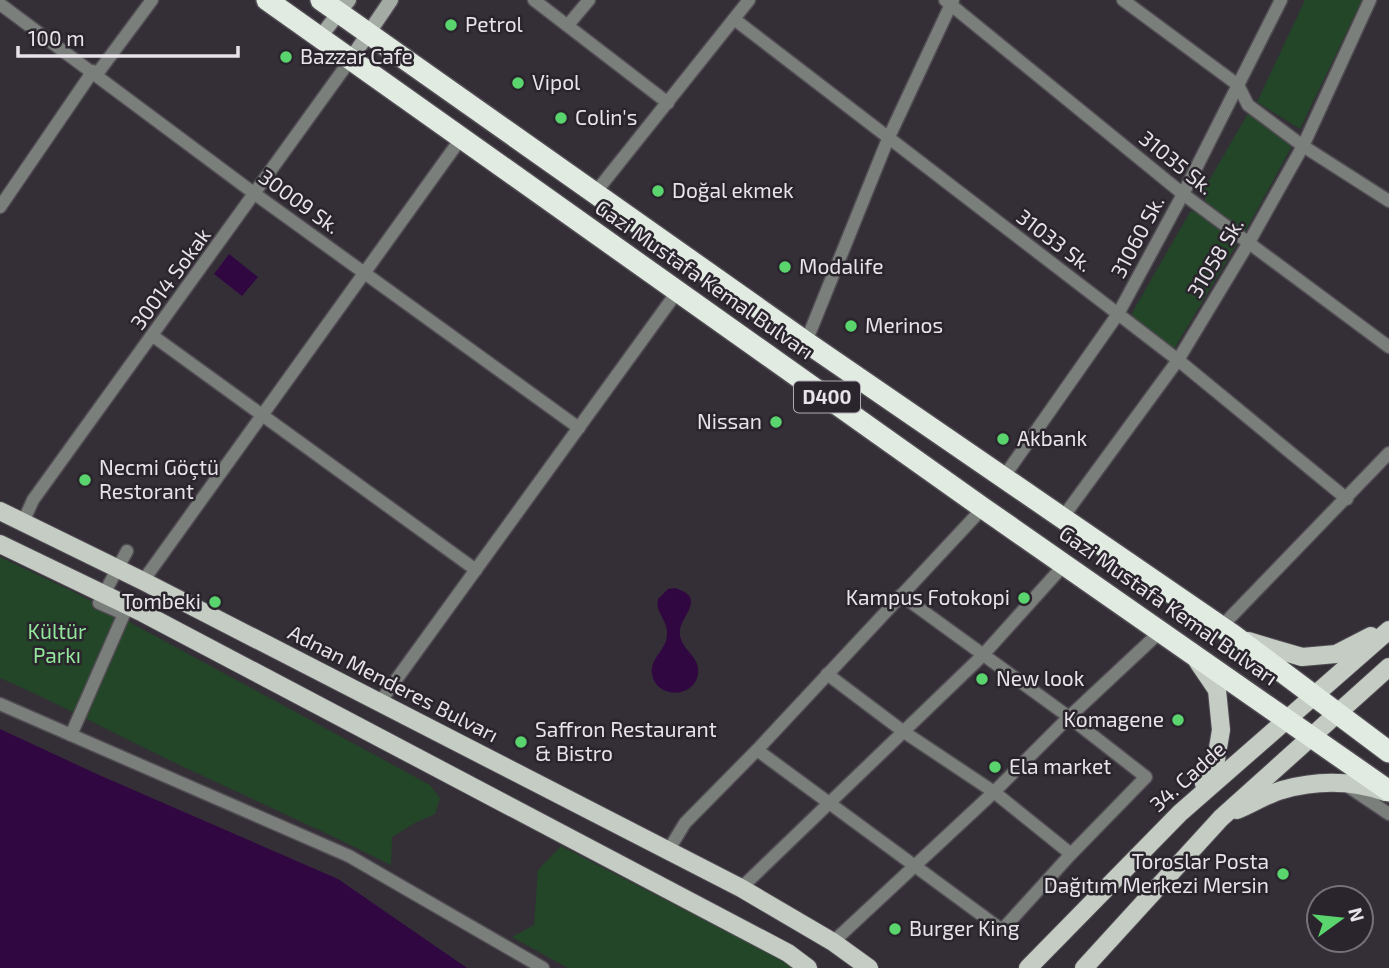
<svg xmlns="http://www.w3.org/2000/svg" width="1389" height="968" font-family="'Exo 2',sans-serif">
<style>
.green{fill:#224627}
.water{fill:#310741}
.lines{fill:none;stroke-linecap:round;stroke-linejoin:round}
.street-casing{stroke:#514c53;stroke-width:15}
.secondary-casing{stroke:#514c53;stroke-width:17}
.primary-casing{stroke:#514c53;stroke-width:20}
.highway-casing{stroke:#514c53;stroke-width:24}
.street{stroke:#7b7f7b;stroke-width:12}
.secondary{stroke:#a4aaa4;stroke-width:14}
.primary{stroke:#c4ccc4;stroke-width:18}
.highway{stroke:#e1ebe2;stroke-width:21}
.poi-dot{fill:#5ad56e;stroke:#2a252d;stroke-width:2.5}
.labels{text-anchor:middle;stroke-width:5;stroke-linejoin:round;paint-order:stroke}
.shield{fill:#2a252d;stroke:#aeaab1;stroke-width:2}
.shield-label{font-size:19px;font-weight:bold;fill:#e7e3e9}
.poi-label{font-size:21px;fill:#e7e3e9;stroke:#2a252d;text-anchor:start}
.street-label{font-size:21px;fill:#e7e3e9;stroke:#2a252d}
.park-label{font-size:21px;fill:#92e79b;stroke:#2a252d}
</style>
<rect width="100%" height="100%" fill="#342f37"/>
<g class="green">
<polygon points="1305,0 1362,0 1300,129 1257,102"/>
<polygon points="1249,112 1293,144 1245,232 1205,201 1204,189"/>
<polygon points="1195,211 1237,244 1174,349 1135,321 1132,313 1190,212"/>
<path d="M0,557L74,592L430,785L440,798L435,814L415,823L392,837L391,865C324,831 256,801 188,769C125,739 64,706 0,678Z"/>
<polygon points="561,846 789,964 793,968 568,968 512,937 534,925 538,870"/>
</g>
<g class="water">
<polygon points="229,254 258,277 242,296 214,274"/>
<path d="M675,588C707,598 682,614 680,631C678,649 701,655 698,674C694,699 656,699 652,674C650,657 667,650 667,634C668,620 655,613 658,599L668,589Z"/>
<polygon points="0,729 99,775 338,879 467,968 0,968"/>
</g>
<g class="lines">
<g class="street-casing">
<g id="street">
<polyline points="534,0 668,103"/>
<polyline points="945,0 1183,194 1389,347"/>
<polyline points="1123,0 1238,85 1248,105 1303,146 1389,201"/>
<polyline points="0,4 255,194 579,428"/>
<polyline points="734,19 1178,360 1347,499"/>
<polyline points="568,25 589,0"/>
<polyline points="97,74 152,0"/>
<polyline points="595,193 749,0"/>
<polyline points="0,207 93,71"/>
<polyline points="153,336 476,570"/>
<polyline points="806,342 888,139 953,0"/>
<polyline points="1003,478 1118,314 1183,194 1281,0"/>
<polyline points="1063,517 1178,360 1248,244 1303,146 1370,0"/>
<polyline points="23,522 33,500 351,59"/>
<polyline points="143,581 462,137"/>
<polyline points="1221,627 1389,453"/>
<polyline points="827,674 904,732 994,792 1071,854"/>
<polyline points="380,702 677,292"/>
<polyline points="0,704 349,856 543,968"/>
<polyline points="71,735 124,614 99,603 127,551"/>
<polyline points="757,750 1002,930 1071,854 1146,777 1069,717 901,595"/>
<polyline points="1346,785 1389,814"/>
<polyline points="668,851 685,823 757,750 983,508"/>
<polyline points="741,888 982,656 1064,565"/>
<polyline points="833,942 994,792 1069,717 1161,631"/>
</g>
</g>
<g class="secondary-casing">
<g id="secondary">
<polyline points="320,37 349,0"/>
<polyline points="351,59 391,0"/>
</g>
</g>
<g class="primary-casing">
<g id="primary">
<polyline points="0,511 143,581 741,888 833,942 869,968"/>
<polyline points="0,544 143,613 788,953 808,968"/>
<polyline points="1248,641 1302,657 1336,654 1371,636"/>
<polyline points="1198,662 1217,690 1221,730 1214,772 1204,784"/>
<path d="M1237,810C1252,804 1267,794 1282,790C1317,780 1351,780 1385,792"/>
<polyline points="1028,968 1180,813 1389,630"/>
<polyline points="1084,968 1221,818 1389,667"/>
</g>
</g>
<g class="highway-casing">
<g id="highway">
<polyline points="267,0 983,508 1389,791"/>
<polyline points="321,0 806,342 1233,635 1389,752"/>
</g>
</g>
<use href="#street" class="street"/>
<use href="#secondary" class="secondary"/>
<use href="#primary" class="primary"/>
<use href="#highway" class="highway"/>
</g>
<g class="poi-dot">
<circle cx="451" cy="25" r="7"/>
<circle cx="286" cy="57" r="7"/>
<circle cx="518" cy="83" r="7"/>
<circle cx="561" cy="118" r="7"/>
<circle cx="658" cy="191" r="7"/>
<circle cx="785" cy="267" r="7"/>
<circle cx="851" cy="326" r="7"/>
<circle cx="776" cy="422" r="7"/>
<circle cx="1003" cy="439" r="7"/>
<circle cx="85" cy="480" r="7"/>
<circle cx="1024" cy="598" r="7"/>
<circle cx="215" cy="602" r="7"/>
<circle cx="982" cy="679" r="7"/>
<circle cx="1178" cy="720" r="7"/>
<circle cx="521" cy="742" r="7"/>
<circle cx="995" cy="767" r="7"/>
<circle cx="1283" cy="874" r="7"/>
<circle cx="895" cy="929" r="7"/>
</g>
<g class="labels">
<rect class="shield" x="794" y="381.5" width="66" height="31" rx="5"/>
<g class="shield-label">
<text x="827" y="404">D400</text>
</g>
<g class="poi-label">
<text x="465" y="32">Petrol</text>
<text x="300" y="64">Bazzar Cafe</text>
<text x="532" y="90">Vipol</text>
<text x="575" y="125">Colin's</text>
<text x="672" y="198">Doğal ekmek</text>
<text x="799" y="274">Modalife</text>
<text x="865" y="333">Merinos</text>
<text x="762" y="429" text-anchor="end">Nissan</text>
<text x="1017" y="446">Akbank</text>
<text x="99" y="475">Necmi Göçtü<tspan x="99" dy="24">Restorant</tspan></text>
<text x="1010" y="605" text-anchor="end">Kampus Fotokopi</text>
<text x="201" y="609" text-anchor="end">Tombeki</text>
<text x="996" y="686">New look</text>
<text x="1164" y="727" text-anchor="end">Komagene</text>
<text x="535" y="737">Saffron Restaurant<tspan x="535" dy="24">&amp; Bistro</tspan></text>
<text x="1009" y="774">Ela market</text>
<text x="1269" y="869" text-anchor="end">Toroslar Posta<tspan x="1269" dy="24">Dağıtım Merkezi Mersin</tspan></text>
<text x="909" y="936">Burger King</text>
</g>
<g class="street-label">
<text transform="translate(1176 163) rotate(39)" y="7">31035 Sk.</text>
<text transform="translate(299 202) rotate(36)" y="7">30009 Sk.</text>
<text transform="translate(1138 237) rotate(-62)" y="7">31060 Sk.</text>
<text transform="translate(1054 241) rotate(37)" y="7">31033 Sk.</text>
<text transform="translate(1216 258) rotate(-59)" y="7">31058 Sk.</text>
<text transform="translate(171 279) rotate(-54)" y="7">30014 Sokak</text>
<text transform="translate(704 280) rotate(35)" y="7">Gazi Mustafa Kemal Bulvarı</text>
<text transform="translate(1168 606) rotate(35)" y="7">Gazi Mustafa Kemal Bulvarı</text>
<text transform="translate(393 684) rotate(27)" y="7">Adnan Menderes Bulvarı</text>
<text transform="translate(1188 777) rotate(-42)" y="7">34. Cadde</text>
</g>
<g class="park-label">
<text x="57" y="639">Kültür<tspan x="57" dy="24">Parkı</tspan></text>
</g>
</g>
<g transform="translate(1340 919) rotate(75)"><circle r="33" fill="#2a252d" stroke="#767178" stroke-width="2"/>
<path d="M0-5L12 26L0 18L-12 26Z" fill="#5ad56e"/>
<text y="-10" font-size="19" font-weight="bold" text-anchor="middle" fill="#e7e3e9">N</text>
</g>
<path d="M18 46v10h220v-10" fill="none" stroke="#e7e3e9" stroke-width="3.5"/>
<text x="28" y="46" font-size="21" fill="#e7e3e9" stroke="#2a252d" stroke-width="5" paint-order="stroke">100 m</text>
</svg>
